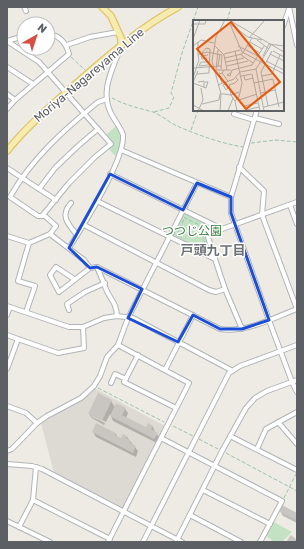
<svg xmlns="http://www.w3.org/2000/svg" width="304" height="549" font-family="Rubik,'Noto Sans JP',sans-serif">
<style>
.education{fill:#dddad3}
.green{fill:#c3e2c4}
.shadow{fill:#0003}
.building{fill:#c9c6c1}
.lines{fill:none;stroke-linecap:round;stroke-linejoin:round}
.minor-casing{stroke:#b1b4b8;stroke-width:6}
.major-casing{stroke:#e2c268;stroke-width:8}
.path{stroke:#9dc2a9;stroke-width:1;stroke-dasharray:4 2;stroke-linecap:butt}
.minor{stroke:#fff;stroke-width:4}
.major{stroke:#f6ecb0;stroke-width:5.5}
.marked{fill:none;stroke:#1d4ed8;stroke-width:3;stroke-linejoin:round}
.labels{text-anchor:middle;stroke-width:3;stroke-linejoin:round;paint-order:stroke}
.street-label{font-size:12px;fill:#5c5f63;stroke:#fff}
.park-label{font-size:12px;fill:#3e8042;stroke:#fff}
.neighbourhood-label{font-size:13px;font-weight:bold;fill:#6d7175;stroke:#fff}
.inset-road{fill:none;stroke:#afafac;stroke-width:1}
.view{fill:#e8590c;fill-opacity:0.15;stroke:#e8590c;stroke-width:2}
.inset-edge{fill:none;stroke:#5c5f63;stroke-width:2}
</style>
<rect width="100%" height="100%" fill="#edebe4"/>
<polygon class="education" points="94,388 165,426 123,510 54,473 41,423"/>
<g class="green">
<polygon points="117,125 123,135 118,159 107,147 111,144 105,136"/>
<polygon points="183,210 211,224 208,237 215,259 169,236"/>
<polygon points="272,521 292,532 282,542 274,542 264,534"/>
</g>
<g class="shadow">
<polygon points="111,401 115,407 125,409 128,413 126,418 147,429 149,425 153,427 155,432 160,438 157,443 113,421 110,414 106,422 92,414 92,417 105,423 104,425 92,418 89,414"/>
<polygon points="93,432 116,434 118,438 121,439 123,435 127,437 138,451 136,457 96,437"/>
<polygon points="280,511 297,514 297,523 283,516"/>
</g>
<g class="building">
<polygon points="98,393 112,400 102,421 88,414"/>
<polygon points="116,403 126,408 122,415 146,427 148,423 153,426 151,429 158,433 154,439 110,416"/>
<polygon points="96,423 116,433 115,435 121,438 123,434 127,436 126,438 131,441 130,443 136,446 133,453 92,432"/>
<polygon points="282,505 297,513 297,520 279,511"/>
<polygon points="291,535 297,540 297,542 289,542 287,540"/>
</g>
<g class="lines">
<g class="minor-casing">
<g id="minor">
<polyline points="24,7 26,11"/>
<polyline points="289,7 297,45"/>
<polyline points="283,26 289,9"/>
<polyline points="7,41 39,62 111,144 95,157 69,183 42,216"/>
<polyline points="7,41 24,36"/>
<polyline points="67,45 90,37 118,32"/>
<polyline points="7,67 33,84"/>
<polyline points="7,94 15,100"/>
<path d="M7,109L15,100L69,54C66,43 60,35 48,34"/>
<polyline points="257,110 231,197 231,213 270,323 292,382 297,392"/>
<polyline points="234,114 254,120"/>
<polyline points="255,118 279,124"/>
<polyline points="121,150 231,197"/>
<polyline points="239,167 264,191 262,215 297,309"/>
<polyline points="7,168 56,200"/>
<polyline points="110,174 222,229 297,202"/>
<polyline points="39,189 55,168 78,146 98,129"/>
<polyline points="97,201 215,259"/>
<path d="M71,203C59,216 69,225 77,235"/>
<polyline points="290,205 297,224"/>
<polyline points="211,224 208,237 215,259 225,289 242,329"/>
<polyline points="84,225 209,290 216,292 225,289"/>
<path d="M50,234L56,226L45,216H38L10,197C31,159 65,129 98,102L107,99"/>
<polyline points="7,236 29,243"/>
<path d="M69,248C83,226 125,159 123,135C122,129 112,117 110,111C100,89 114,67 121,46"/>
<path d="M97,267C100,274 103,281 106,289C110,300 116,301 117,316"/>
<path d="M74,279L56,267L50,275L59,292L90,268L97,267L220,329C246,333 273,318 297,309"/>
<polyline points="7,306 69,327 83,327 104,318 117,316 133,318 231,370"/>
<polyline points="69,310 67,304 85,292 105,283"/>
<polyline points="26,312 35,286 18,281 29,243 50,234 84,260 90,268"/>
<polyline points="7,315 10,307"/>
<polyline points="7,335 18,339"/>
<polyline points="138,355 124,382 176,408"/>
<polyline points="7,369 18,339 58,353 84,348 83,327"/>
<polyline points="165,370 193,315"/>
<polyline points="111,383 115,374 126,379"/>
<polyline points="7,406 26,413 37,423"/>
<polyline points="278,422 297,444"/>
<polyline points="230,436 297,470"/>
<polyline points="161,438 282,501 260,542"/>
<polyline points="257,449 266,429 297,412"/>
<polyline points="7,451 12,449 37,423 47,416 81,398 94,386 100,376 107,357 118,345 128,318 197,183"/>
<polyline points="7,464 32,466 42,469 182,542"/>
<polyline points="203,490 270,524"/>
<polyline points="33,500 110,539"/>
<polyline points="190,515 241,542"/>
<polyline points="7,521 50,542"/>
<polyline points="19,527 33,500 36,467"/>
<polyline points="108,542 189,383 118,345"/>
<polyline points="143,542 229,373 240,366 297,345"/>
<polyline points="176,542 222,451 246,408 255,398 267,391 297,380"/>
</g>
</g>
<g class="major-casing">
<g id="major">
<polyline points="102,7 111,16 121,38 121,44"/>
<path d="M7,151C28,125 53,104 79,81C110,54 141,27 178,7"/>
</g>
</g>
<g class="path">
<polyline points="227,21 231,7"/>
<polyline points="71,57 85,70"/>
<path d="M112,98C125,105 138,108 153,112C161,115 169,122 177,126C198,135 220,143 243,147"/>
<polyline points="154,112 169,108 174,97 171,93 182,53 198,7"/>
<polyline points="191,130 198,110"/>
<polyline points="251,143 276,140 297,142"/>
<polyline points="184,217 185,218 204,227 206,227"/>
<polyline points="177,234 184,219"/>
<polyline points="176,235 182,238"/>
<polyline points="200,247 205,245 203,237 204,233"/>
<polyline points="98,388 164,422"/>
<polyline points="173,426 193,436"/>
<polyline points="199,439 218,449"/>
<polyline points="226,453 297,491"/>
<polyline points="284,498 296,474"/>
</g>
<use href="#minor" class="minor"/>
<use href="#major" class="major"/>
</g>
<path class="marked" d="M110,174L183,210L197,183L231,197V213L269,320L242,329H220L193,315L178,342L128,318L142,289L97,267L90,268L69,248Z"/>
<g class="labels">
<g class="street-label">
<text transform="translate(89 75) rotate(-40)" y="4">Moriya-Nagareyama Line</text>
</g>
<g class="park-label">
<text x="192" y="235">つつじ公園</text>
</g>
<g class="neighbourhood-label">
<text x="213" y="255">戸頭九丁目</text>
</g>
</g>
<g transform="translate(193 20)">
<rect width="91" height="91" fill="#edebe4"/>
<path class="inset-road" d="M36,0L91,32M0,4H12L13,0M37,4L49,32L91,54M37,4L55,17L69,20M56,18L72,0M0,19L7,0M64,20L76,29M5,22V35L14,32L29,35L28,49M57,22L69,29M54,25L67,33M0,26L8,20L21,23M22,26L31,35L34,50M45,26L65,36M25,30L23,50H31M42,31L49,63L46,77L42,81L44,91M80,31L91,37M31,34L47,30M77,34L91,41M48,35L60,43M70,36L76,24L91,26M14,38L9,39L8,36L15,35M32,38L49,34L59,18M73,41L91,50M33,42L51,38M15,45L6,46L8,42H15M25,46L27,34M34,46L55,41M0,48L28,46M29,53L26,54L29,63M37,53L34,55L37,56L39,50L59,45L71,26M4,54L16,53L17,29L13,28L9,33M48,56L59,54L67,91M51,56L52,60L60,58M69,56L79,54L87,35M0,58L6,40L5,35M43,58L45,60L42,63L36,65L38,75L46,72M35,61L29,53L31,50H38M0,62L5,51M5,62L11,61V67M33,62L35,68L33,70L30,65L33,64M0,63L13,68L15,62H12M61,63L80,59L86,87M25,65L41,59L47,52L63,49M68,73L82,70M45,79L54,91M46,80L64,74M9,84L26,80L27,74H31L38,75L42,81M0,85L11,91M51,86L65,83M75,86L68,52L79,31M71,87L91,82M53,90L66,87M5,91L10,80L8,68M27,91L28,74L19,41L23,17L32,0M35,91L40,78M71,91L63,49L78,25"/>
<path class="view" d="M38,2L87,62L53,89L4,29Z"/>
<rect width="91" height="91" class="inset-edge"/>
</g>
<rect width="304" height="549" fill="none" stroke="#5c5f63" stroke-width="16"/>
<g transform="translate(36 36) rotate(39)"><circle r="19" fill="#ffffff" stroke="#bebfc1"/>
<path d="M0-3L7 15L0 10L-7 15Z" fill="#d74f41"/>
<text y="-6" font-size="11" font-weight="bold" text-anchor="middle" fill="#5c5f63">N</text>
</g>
</svg>
